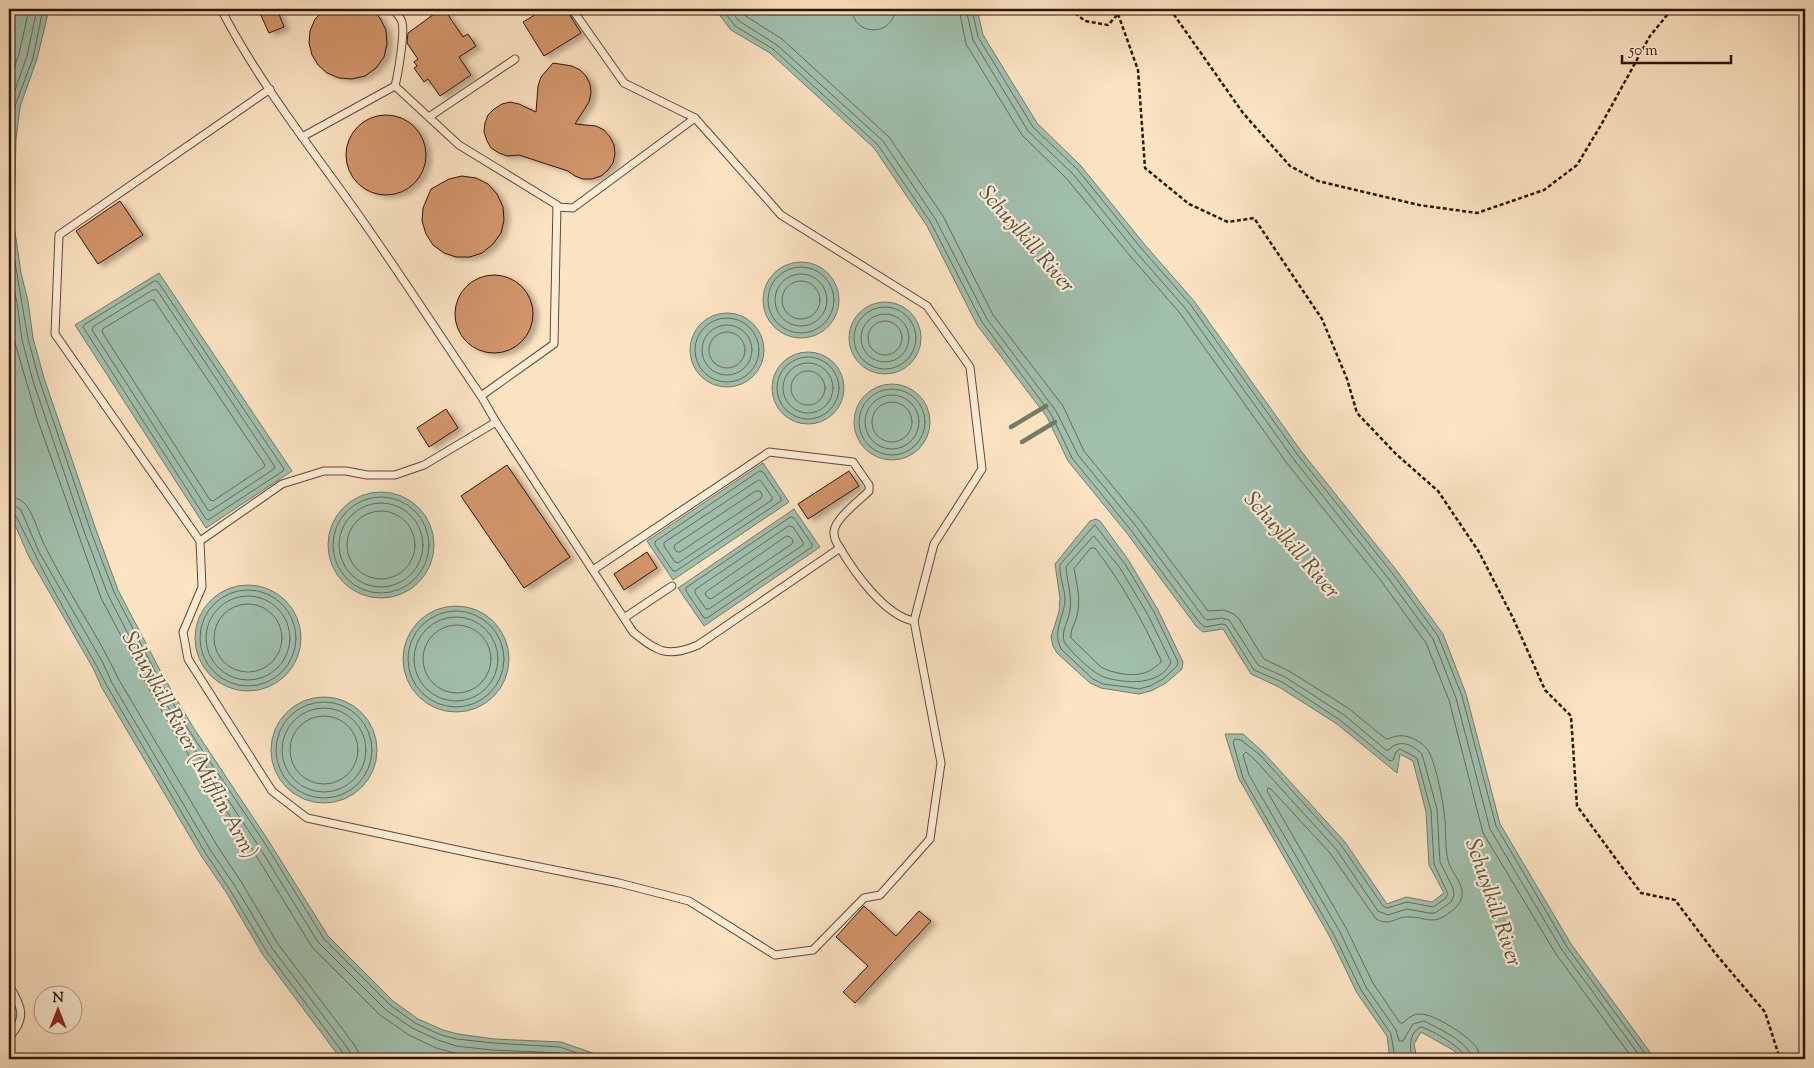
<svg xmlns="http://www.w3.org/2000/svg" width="1814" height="1068" font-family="'Sorts Mill Goudy',serif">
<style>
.water{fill:#a0bfad;stroke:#737b68}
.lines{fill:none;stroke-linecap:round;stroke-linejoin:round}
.shore{stroke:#686a56;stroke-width:1}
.stream{stroke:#737b68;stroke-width:4.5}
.building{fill:#d2956a;stroke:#2f1500;filter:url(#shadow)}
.lane-casing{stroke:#624830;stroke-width:9}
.path{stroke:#2f1500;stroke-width:2.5;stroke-dasharray:4 2.5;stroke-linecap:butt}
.lane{stroke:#fdedd7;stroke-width:7}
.labels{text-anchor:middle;stroke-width:4.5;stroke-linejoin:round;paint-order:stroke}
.water-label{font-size:22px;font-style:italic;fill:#57503d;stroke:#fdedd7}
</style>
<defs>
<filter id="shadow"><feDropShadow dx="5.5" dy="3" stdDeviation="2.5" flood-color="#0004"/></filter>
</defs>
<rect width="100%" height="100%" fill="#fce3c2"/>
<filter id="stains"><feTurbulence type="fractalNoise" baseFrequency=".004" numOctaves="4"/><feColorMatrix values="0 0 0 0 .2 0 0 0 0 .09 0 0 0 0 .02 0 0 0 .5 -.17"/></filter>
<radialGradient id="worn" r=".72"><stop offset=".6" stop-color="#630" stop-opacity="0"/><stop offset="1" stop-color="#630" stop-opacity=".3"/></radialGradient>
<g class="water">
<polygon points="9,9 49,9 37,59 20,107 16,139 14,225 21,273 28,301 33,338 44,378 96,530 118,590 163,676 193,727 268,840 328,936 393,1001 418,1019 443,1030 458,1034 494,1039 561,1042 610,1059 341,1059 263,955 226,892 202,857 102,688 93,668 29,557 9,511"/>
<polygon points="715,9 867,9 874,12 879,9 977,9 983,35 1037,123 1081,166 1145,245 1194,301 1301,451 1397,571 1443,634 1466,694 1500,824 1571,944 1655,1059 1463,1059 1453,1050 1421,1032 1414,1044 1417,1059 1390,1059 1387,1036 1357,993 1330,937 1239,779 1225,734 1243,734 1263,752 1345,842 1387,904 1406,897 1432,902 1444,893 1429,865 1426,812 1413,761 1400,754 1397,773 1337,724 1279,687 1251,674 1223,629 1203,632 1196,626 1126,532 1068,461 1047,417 977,325 927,226 874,148 770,53 731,30"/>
<circle cx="801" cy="300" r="38"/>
<polygon points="159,273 292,471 206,528 75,325"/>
<circle cx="885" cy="338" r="36"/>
<circle cx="727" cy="350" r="37"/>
<circle cx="808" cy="388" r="36"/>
<circle cx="892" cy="422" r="38"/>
<polygon points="763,463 789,502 673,580 647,541"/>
<circle cx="381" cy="545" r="53"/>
<polygon points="794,509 820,547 704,626 678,588"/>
<polygon points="1096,519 1100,521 1129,561 1158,610 1183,662 1182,669 1166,683 1151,691 1139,694 1126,692 1101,688 1090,683 1057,653 1053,646 1051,637 1059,612 1060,598 1055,564 1090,521"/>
<circle cx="248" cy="638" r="53"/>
<circle cx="456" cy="659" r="53"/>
<circle cx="324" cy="750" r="53"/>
</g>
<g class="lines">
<g class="shore">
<polyline points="722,9 735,26 773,49 878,145 931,223 982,322 1051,414 1072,458 1130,529 1199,622 1205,627 1222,624 1226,625 1254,670 1282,682 1340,720 1390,761 1393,760 1396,752 1400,749 1417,758 1431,811 1434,864 1448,894 1446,898 1433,907 1407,902 1387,908 1383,906 1341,845 1260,755 1241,740 1235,739 1233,742 1243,778 1334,935 1361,990 1391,1034 1395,1059"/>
<path d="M729,9L739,21L777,45L883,141L936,220L987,319L1056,411L1078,455L1135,525L1204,618L1207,620L1222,618L1229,620L1258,665L1285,677L1344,715L1386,750H1389C1399,738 1413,745 1422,754L1437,809L1440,862L1453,888L1454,895L1451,902L1435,913H1429L1407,909L1388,915L1378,911L1336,849L1255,760L1246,752L1243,755L1249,775L1340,932L1366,987L1396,1030L1399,1041H1403L1413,1024L1424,1021C1438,1028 1471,1043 1472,1059"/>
<path d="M739,9L744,15L782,39L889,137L943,216L993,315L1063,406L1084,451L1141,521L1208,611L1224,610L1234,614L1239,619L1264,659L1289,671L1348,708L1386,739C1390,739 1393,736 1398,736C1408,734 1422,742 1428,750C1436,764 1444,805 1445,821C1446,833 1445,848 1448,860C1451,874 1468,886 1460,902C1457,907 1453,910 1449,913C1432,926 1427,917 1409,917C1396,916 1391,927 1376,919L1330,853L1271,789L1268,788L1267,791L1346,928L1373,983L1400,1023H1403C1408,1018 1413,1014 1420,1014C1433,1013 1470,1037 1477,1048C1479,1052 1479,1055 1479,1059"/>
<path d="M852,9C853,37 894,37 895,9"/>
<polyline points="959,9 966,44 1022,135 1067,179 1131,257 1179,312 1286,462 1382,582 1426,643 1449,700 1483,833 1556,954 1633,1059"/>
<polyline points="966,9 973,40 1028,131 1073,174 1136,252 1185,308 1292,457 1388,578 1433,639 1456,698 1490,829 1562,950 1642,1059"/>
<polyline points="972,9 978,37 1033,127 1078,170 1141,248 1190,304 1297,454 1393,574 1438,636 1462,696 1496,826 1567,947 1649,1059"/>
<polyline points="9,83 19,54 29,9"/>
<polyline points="9,107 27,56 37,9"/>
<polyline points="9,183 15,106 33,58 43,9"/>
<polyline points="9,227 28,339 39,379 91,532 114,592 159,679 188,729 264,842 324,939 390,1005 415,1023 441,1035 457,1039 493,1043 560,1047 594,1059"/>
<polyline points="9,265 17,303 22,340 33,381 85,534 108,595 153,682 183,732 258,845 318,942 386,1010 412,1028 438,1040 456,1046 492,1050 559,1053 575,1059"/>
<circle cx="801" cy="300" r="33"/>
<circle cx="801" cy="300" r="26"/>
<polygon points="155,281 158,282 284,469 283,471 208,520 206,519 83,327 84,325"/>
<circle cx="801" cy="300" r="19"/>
<polygon points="153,290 157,290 275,467 274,469 210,511 208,510 92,330 93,327"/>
<polygon points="151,300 154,300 265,465 264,467 213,501 210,500 102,332 103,329"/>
<polyline points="9,301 15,343 37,418 101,598 147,685 176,736 252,849 312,947 380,1015 409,1035 436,1048 455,1053 492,1057 538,1059"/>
<circle cx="885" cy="338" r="31"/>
<circle cx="885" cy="338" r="24"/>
<circle cx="727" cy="350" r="32"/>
<circle cx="885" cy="338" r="17"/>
<circle cx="727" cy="350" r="25"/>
<circle cx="727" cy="350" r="18"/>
<circle cx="808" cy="388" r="31"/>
<circle cx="808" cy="388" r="25"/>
<circle cx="808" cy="388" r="17"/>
<circle cx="892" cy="422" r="33"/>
<circle cx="892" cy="422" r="27"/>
<circle cx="892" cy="422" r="20"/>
<polygon points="760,471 763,472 781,498 781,501 676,571 673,571 655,545 655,542"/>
<polygon points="759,480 761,481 772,497 772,500 678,563 675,562 664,546 664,543"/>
<polygon points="756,491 760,491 762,495 761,498 680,552 677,552 674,548 675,545"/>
<circle cx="381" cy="545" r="48"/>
<path d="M9,497C15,497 21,499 26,505C35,517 39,536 47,550C69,594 98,635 119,680L218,847L242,883L278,944L353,1043L358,1051L359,1059"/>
<circle cx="381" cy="545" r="42"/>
<polyline points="9,505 15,506 21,510 39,552 103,663 112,683 211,851 235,886 272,948 346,1046 351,1054 351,1059"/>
<circle cx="381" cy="545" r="34"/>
<path d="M9,511L15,514C31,546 46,578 64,609C78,635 94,659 107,686L206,854L230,890L267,952L341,1050L345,1059"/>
<polygon points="791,517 794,518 812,544 812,547 707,618 704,618 686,591 686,588"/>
<path d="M1095,525L1125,564L1154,612L1178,662L1177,666L1163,679L1150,686L1139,689L1127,687L1103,684L1093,679L1062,650C1051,633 1064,618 1065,600C1065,588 1059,577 1060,565Z"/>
<polygon points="789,526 793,527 803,542 803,545 709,609 706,609 695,593 695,590"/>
<polygon points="787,536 790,537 793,540 792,544 711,599 708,598 705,594 706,592"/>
<path d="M1094,536L1120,568L1148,615L1171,662C1161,686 1125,684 1104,677C1094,674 1069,651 1064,641C1061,630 1069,621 1070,610C1072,595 1067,582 1066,567Z"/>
<path d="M1091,548H1095C1122,583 1142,620 1161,660V662C1156,667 1151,671 1144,673C1133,677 1111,673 1101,667L1071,638C1070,630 1075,624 1077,616C1081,600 1077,584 1074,569Z"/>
<circle cx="248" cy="638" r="48"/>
<circle cx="248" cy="638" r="42"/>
<circle cx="248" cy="638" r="34"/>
<circle cx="456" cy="659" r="48"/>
<circle cx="456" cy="659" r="42"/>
<circle cx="457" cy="659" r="34"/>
<circle cx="324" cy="750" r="48"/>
<circle cx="324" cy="750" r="42"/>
<circle cx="324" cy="750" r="34"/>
<path d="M1412,1059C1410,1048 1408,1033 1421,1027C1432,1030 1464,1048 1466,1059"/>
</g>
<g class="stream">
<polyline points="1011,427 1046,406"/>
<polyline points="1022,442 1055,422"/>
</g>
</g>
<g class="building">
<polygon points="258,9 277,9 284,27 269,33"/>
<polygon points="326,9 371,9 380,18 386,30 387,44 384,57 376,68 365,76 352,79 339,78 327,73 318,65 312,55 309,43 310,31 315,19"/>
<polygon points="441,9 444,9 463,37 468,34 476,46 459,57 471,75 440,96 428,79 424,82 414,68 417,66 414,62 418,59 407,43 408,33"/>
<polygon points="545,9 566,9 581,33 544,56 523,22"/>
<polygon points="553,63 572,66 580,70 586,76 590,84 591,93 589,102 575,124 596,126 604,130 610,137 614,145 615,154 613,163 608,170 601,176 592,179 583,179 575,176 568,171 519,155 507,156 499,153 491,148 487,141 484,132 485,123 488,115 494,109 502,104 510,102 519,104 536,112 538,86 541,77"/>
<circle cx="386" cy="155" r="40"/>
<polygon points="462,176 476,178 488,184 497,194 503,207 504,220 501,233 493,244 482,253 470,257 456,257 444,253 433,245 426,234 422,221 423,208 431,189 449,179"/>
<polygon points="120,201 143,235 98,264 76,231"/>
<circle cx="494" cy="314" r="39"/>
<polygon points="446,409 458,428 429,447 417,428"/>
<polygon points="507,465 570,557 524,588 461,496"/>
<polygon points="849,471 859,486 808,519 798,504"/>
<polygon points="647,552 657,568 624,590 614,574"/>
<polygon points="864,906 896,936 919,911 931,921 855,1003 843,992 868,966 836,937"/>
</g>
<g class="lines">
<g class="lane-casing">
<g id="lane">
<path d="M221,9C259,83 312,149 360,217C401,275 440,336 481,396L496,422L633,632C657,652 668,658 698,645L840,548C854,572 885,616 914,621"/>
<path d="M394,9C396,13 401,18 402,22C405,34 398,74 395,86"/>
<polyline points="397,14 405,9"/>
<polyline points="270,89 59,235 55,334 200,541 202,587 183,632 188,659 272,791 307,818 485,856 619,883 689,901 775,955 813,950 864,898 880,895 930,839 941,763 914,621 934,544 982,469 970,367 927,306 781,215 695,118 624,83 572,9"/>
<polyline points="429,117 515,59"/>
<polyline points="302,137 395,86 459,145 557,205 554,344 481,396"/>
<polyline points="557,207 573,208 695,118"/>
<polyline points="200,541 282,484 324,471 346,471 367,475 395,475 424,465 496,422"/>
<path d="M593,570L769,452L853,462L869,485V491C859,501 833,520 834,533C834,539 837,544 840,548"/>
<polyline points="624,618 672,586"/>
<path d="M9,985C21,1005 28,1018 9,1037"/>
</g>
</g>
<g class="path">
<polyline points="1070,9 1085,21 1108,25 1118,14 1118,9"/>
<polyline points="1170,9 1243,113 1290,166 1318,181 1419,205 1477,213 1544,190 1577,165 1601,125 1650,36 1672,9"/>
<polyline points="1118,14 1138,70 1145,168 1189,204 1228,222 1254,218 1322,319 1347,379 1357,413 1396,454 1438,491 1479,552 1513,618 1545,690 1571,716 1577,806 1641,893 1675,900 1715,953 1765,1012 1780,1059"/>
</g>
<use href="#lane" class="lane"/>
</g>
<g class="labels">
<g class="water-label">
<text transform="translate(1028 238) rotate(49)" y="8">Schuylkill River</text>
<text transform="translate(1293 544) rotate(49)" y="8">Schuylkill River</text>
<text transform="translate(191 744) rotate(61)" y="8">Schuylkill River (Mifflin Arm)</text>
<text transform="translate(1495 902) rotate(71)" y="8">Schuylkill River</text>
</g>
</g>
<rect width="1814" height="1068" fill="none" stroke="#fce3c2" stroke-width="30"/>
<rect x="10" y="10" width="1794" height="1048" fill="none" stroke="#2f1500" stroke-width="2.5"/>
<rect x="15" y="15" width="1784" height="1038" fill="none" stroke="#2f1500"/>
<g transform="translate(58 1010)"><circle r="24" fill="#fdedd7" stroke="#ab9781"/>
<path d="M0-4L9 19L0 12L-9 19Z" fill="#8f2418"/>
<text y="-8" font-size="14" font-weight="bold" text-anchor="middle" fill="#2f1500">N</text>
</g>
<path d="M1622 55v8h109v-8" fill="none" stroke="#2f1500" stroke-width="2.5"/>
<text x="1629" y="55" font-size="15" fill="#2f1500" stroke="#fdedd7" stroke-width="4" paint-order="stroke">50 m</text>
<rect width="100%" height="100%" filter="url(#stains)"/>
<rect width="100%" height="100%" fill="url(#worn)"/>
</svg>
